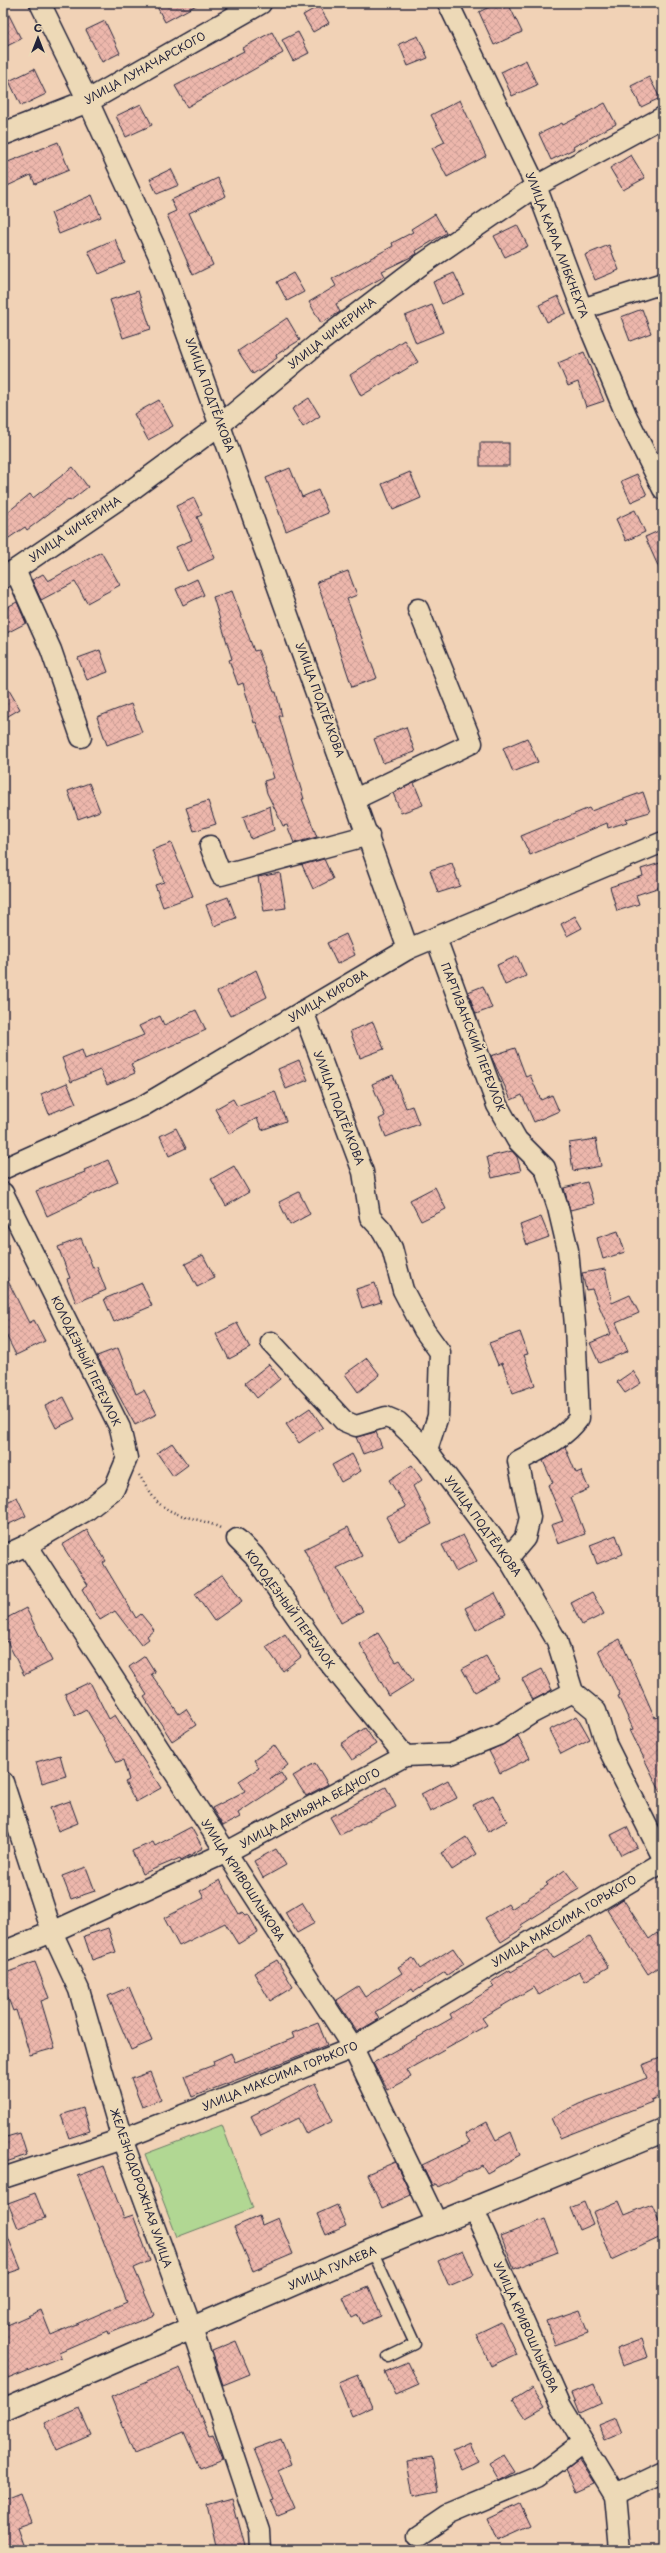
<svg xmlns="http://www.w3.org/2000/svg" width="666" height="2553" font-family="'Playpen Sans',sans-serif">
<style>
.park{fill:#b1d793;stroke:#6a7c67}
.building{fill:url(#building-cross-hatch);stroke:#22223b}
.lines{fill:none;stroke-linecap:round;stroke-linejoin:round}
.service-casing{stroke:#22223b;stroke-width:13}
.minor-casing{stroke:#22223b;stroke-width:23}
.secondary-casing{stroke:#22223b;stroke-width:25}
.path{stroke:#22223b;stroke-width:2.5;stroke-dasharray:1 3;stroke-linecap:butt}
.service{stroke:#edd9b7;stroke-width:10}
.minor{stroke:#edd9b7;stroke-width:20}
.secondary{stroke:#edd9b7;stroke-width:22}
.labels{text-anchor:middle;stroke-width:4;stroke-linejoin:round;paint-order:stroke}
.street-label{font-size:11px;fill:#22223b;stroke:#edd9b7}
</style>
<defs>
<pattern id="building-cross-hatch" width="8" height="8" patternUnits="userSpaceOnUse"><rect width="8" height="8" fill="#edb7ac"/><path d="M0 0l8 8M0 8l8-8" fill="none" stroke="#cb9d95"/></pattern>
</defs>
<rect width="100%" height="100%" fill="#f1d2b6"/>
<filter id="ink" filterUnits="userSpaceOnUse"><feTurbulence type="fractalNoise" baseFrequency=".025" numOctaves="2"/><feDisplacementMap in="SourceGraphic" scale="8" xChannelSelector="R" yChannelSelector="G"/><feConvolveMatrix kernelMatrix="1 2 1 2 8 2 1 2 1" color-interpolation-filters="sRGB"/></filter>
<g filter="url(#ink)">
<polygon class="park" points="222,2125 253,2208 177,2237 145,2154"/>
<g class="building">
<polygon points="3,3 21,39 3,48"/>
<polygon points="155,3 200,3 165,22"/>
<polygon points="497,3 508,3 522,32 494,45 479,12"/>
<polygon points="319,6 329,23 313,32 303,15"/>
<polygon points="105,21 120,53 102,62 86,30"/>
<polygon points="272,32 283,53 187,107 175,86 244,51 242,48"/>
<polygon points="298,32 309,53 293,61 282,40"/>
<polygon points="418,36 428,58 408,66 399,44"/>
<polygon points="526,60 537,85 512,96 501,72"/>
<polygon points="34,69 46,94 21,106 9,81"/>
<polygon points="649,77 660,98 641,107 631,86"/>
<polygon points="460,100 486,156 447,177 432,148 445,142 431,115"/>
<polygon points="605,103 616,124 573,147 574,149 551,160 539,134 562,123 563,125"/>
<polygon points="141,104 152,125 126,137 116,116"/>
<polygon points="58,142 69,170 35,184 31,175 3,188 3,164"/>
<polygon points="631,155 645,178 623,190 610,168"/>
<polygon points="171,169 179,185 157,194 150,179"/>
<polygon points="218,178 226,196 189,213 213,265 193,275 167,215 176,211 171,200"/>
<polygon points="92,195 101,217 59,234 51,213"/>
<polygon points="435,214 446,233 416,251 417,254 382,271 385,276 336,304 340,312 321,323 309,302 336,286 332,279 393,246 392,243 413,232 411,229"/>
<polygon points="517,225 528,246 505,257 494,236"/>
<polygon points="115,239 125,263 99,274 88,251"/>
<polygon points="609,245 619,270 595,280 585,255"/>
<polygon points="293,273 304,292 287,301 277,282"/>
<polygon points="454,273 464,294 442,304 433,282"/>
<polygon points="138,291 151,329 123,338 110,300"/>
<polygon points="558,296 566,313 547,322 539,305"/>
<polygon points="432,305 443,332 416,343 405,316"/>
<polygon points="642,309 651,333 630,341 621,317"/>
<polygon points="287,318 300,340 276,355 277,358 253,374 238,351"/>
<polygon points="404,340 418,362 361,396 350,375"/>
<polygon points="584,352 604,401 586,407 578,382 568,386 558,363"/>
<polygon points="309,398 320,416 303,427 292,409"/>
<polygon points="159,400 173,426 148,440 134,414"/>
<rect x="480" y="443" width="29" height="23"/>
<polygon points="73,467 88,487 70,501 68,499 27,530 25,527 3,542 3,516 30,494 33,498"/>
<polygon points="290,468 302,497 318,490 328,513 286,531 266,478"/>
<polygon points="410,472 421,498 393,510 382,484"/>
<polygon points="637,474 647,495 631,502 621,481"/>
<polygon points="194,498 202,515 197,517 215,558 187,571 176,547 192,540 176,506"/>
<polygon points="635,510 645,532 626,541 616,519"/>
<polygon points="663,529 663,577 645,537"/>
<polygon points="101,552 120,585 87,603 75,582 41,600 32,580 43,574 48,581"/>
<polygon points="348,571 357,595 347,599 377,678 352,687 317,582"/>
<polygon points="197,579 204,595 183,605 176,589"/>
<polygon points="232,591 254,651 258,650 274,692 276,692 282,716 279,716 304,799 302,799 317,837 294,843 287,825 283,826 267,793 264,781 274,778 256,722 254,723 243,683 238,685 229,660 232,659 213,597"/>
<polygon points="17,602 26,623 3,635 3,609"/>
<polygon points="100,650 108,672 87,680 78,658"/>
<polygon points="3,680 20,709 3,719"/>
<polygon points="131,704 142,732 107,745 97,717"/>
<polygon points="406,727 415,752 383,763 374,739"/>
<polygon points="527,738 538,762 513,772 503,748"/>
<polygon points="89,783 100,811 78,819 68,791"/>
<polygon points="414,783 423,805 401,813 393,793"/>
<polygon points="643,792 650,812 626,819 627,822 608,828 607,823 530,855 521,836 589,808 591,811"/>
<polygon points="208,801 216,824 194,831 186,808"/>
<polygon points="270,806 274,830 251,839 243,817"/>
<polygon points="171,843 193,896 163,907 155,885 164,882 152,850"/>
<polygon points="324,859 333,879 313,889 302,865"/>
<polygon points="663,862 663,886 636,895 639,904 617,911 610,887 643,876 641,869"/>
<polygon points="452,863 460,886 438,893 430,870"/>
<polygon points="280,873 286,908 264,911 258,877"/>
<polygon points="228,897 236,918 214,926 206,905"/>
<polygon points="575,916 582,928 567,936 561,924"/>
<polygon points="346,934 355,955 337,964 327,943"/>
<polygon points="517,956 526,976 505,985 497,965"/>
<polygon points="256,970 267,997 230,1016 217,992"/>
<polygon points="483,986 492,1008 476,1014 468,992"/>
<polygon points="196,1010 206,1030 131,1064 135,1073 107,1085 100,1070 71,1082 62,1058 82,1050 85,1059 144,1035 139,1026 160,1016 164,1025"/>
<polygon points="373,1022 384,1049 360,1058 350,1031"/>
<polygon points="515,1048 526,1077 530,1075 541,1100 552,1095 559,1111 534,1122 522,1095 511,1100 491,1056"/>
<polygon points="299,1060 308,1080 286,1089 278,1069"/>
<polygon points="393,1075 406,1108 412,1106 419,1124 386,1137 379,1119 385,1116 372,1084"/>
<polygon points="67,1083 76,1103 49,1114 41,1094"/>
<polygon points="275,1091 286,1121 262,1130 257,1118 229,1134 215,1109 233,1099 237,1106"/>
<polygon points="176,1128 186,1148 169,1156 160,1136"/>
<polygon points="596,1139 601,1166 573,1171 569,1143"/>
<polygon points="512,1151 517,1157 521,1171 492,1178 487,1157"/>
<polygon points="108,1160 118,1182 47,1216 36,1191 85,1172 84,1170"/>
<polygon points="234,1166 249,1192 226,1206 211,1179"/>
<polygon points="587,1182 594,1204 570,1210 564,1188"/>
<polygon points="435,1187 446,1209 421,1221 410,1200"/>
<polygon points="299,1192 310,1214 290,1225 279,1202"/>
<polygon points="541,1217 549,1237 527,1245 520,1225"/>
<polygon points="618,1231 625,1252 603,1259 597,1238"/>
<polygon points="81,1238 93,1268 97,1267 106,1290 76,1303 67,1279 70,1278 58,1247"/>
<polygon points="203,1255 215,1278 197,1287 185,1264"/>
<polygon points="605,1269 612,1303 630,1295 639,1313 616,1323 628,1351 599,1363 590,1343 611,1334 592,1289 586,1290 582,1273"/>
<polygon points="3,1271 29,1323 34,1320 45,1341 16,1355 3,1329"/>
<polygon points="142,1283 152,1306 114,1322 104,1299"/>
<polygon points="375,1283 381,1302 362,1308 356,1289"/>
<polygon points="237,1323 250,1348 229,1359 216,1334"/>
<polygon points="520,1332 528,1354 524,1355 535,1385 513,1393 502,1363 498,1365 489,1343"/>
<polygon points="118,1348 136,1394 144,1390 157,1414 135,1425 97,1356"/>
<polygon points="367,1358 380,1375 358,1392 345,1374"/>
<polygon points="269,1364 280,1379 257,1398 245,1383"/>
<polygon points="633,1371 641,1383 625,1393 617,1382"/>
<polygon points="64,1397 75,1419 56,1428 45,1406"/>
<polygon points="310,1408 323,1427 299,1443 286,1424"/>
<polygon points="376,1432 382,1447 363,1454 356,1437"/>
<polygon points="172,1443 188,1465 173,1476 157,1453"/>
<polygon points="565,1447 576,1473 581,1471 589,1489 571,1497 585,1534 558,1544 551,1525 563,1521 548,1485 553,1483 543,1461"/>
<polygon points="352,1454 361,1471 341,1482 332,1465"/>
<polygon points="412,1465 422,1480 413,1486 432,1524 399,1541 386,1517 406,1507 389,1480"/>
<polygon points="17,1497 26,1516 7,1525 3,1517 3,1504"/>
<polygon points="348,1527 362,1556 337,1568 363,1611 341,1623 304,1549"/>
<polygon points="87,1530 106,1561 103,1563 136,1618 141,1614 154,1630 147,1636 149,1639 141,1645 115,1611 100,1620 82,1589 88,1585 62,1545"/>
<polygon points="463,1535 477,1561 456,1572 442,1545"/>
<polygon points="616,1535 623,1554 597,1564 590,1545"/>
<polygon points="223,1574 242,1601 214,1621 195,1594"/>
<polygon points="592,1592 604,1614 582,1625 571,1603"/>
<polygon points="495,1593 506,1614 476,1630 465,1608"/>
<polygon points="26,1608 52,1661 24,1675 7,1641 3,1644 3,1620"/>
<polygon points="378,1633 396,1662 400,1660 413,1681 389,1696 360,1644"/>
<polygon points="285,1634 301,1657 283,1671 266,1647"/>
<polygon points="620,1639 655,1718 663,1715 663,1797 630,1730 633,1729 618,1696 620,1695 598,1650"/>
<polygon points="145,1656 155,1672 151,1674 179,1714 186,1709 196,1725 172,1741 144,1697 147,1695 129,1667"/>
<polygon points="486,1656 499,1679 475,1692 462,1669"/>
<polygon points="542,1669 552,1690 533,1700 522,1679"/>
<polygon points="90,1682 109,1719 115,1715 161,1788 136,1802 125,1782 129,1780 123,1760 117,1762 86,1709 75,1715 65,1694"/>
<polygon points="577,1716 590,1739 561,1754 549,1730"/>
<polygon points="365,1728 376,1744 352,1760 341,1744"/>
<polygon points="518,1736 530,1758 500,1773 489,1751"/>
<polygon points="274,1745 288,1765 270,1779 281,1773 286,1781 238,1813 240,1817 223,1826 212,1808 245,1791 239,1781 259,1768 254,1760"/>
<polygon points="60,1755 66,1776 42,1783 36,1762"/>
<polygon points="315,1763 328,1784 306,1796 293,1776"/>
<polygon points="448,1780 457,1798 430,1812 421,1794"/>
<polygon points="386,1787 396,1807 340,1835 330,1817"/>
<polygon points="493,1795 507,1821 488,1832 473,1805"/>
<polygon points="70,1801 78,1823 58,1831 50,1808"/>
<polygon points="191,1827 203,1848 181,1860 180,1858 142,1874 132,1851 153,1842 155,1846"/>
<polygon points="627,1827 637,1847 621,1855 611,1835"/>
<polygon points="466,1837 477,1854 452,1870 441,1853"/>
<polygon points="276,1849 286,1865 263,1878 254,1861"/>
<polygon points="86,1867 95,1891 71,1899 62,1876"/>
<polygon points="565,1870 579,1889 521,1925 523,1928 501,1942 485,1918 508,1904 511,1909 548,1885 546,1883"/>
<polygon points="220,1880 239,1914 243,1912 246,1915 248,1914 258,1932 238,1944 225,1923 179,1946 164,1918 204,1898 200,1891"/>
<polygon points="623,1899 649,1939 657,1933 663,1942 663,1964 648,1974 607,1910"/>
<polygon points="302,1902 315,1923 297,1933 285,1912"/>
<polygon points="108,1928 116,1952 92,1960 84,1936"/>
<polygon points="590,1937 608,1967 585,1981 579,1971 539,1995 534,1987 482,2018 487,2025 407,2070 411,2077 387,2090 373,2063 452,2018 450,2014 494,1987 491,1982 510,1970 511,1972 548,1950 553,1958"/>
<polygon points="453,1948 464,1964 447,1975 445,1972 414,1992 412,1989 375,2012 379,2019 357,2032 336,2000 358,1986 365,1997 402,1973 398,1967 413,1958 420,1969"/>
<polygon points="277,1960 293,1987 270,2001 254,1973"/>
<polygon points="35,1962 49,1998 41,2001 55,2048 30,2055 16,2010 13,2011 3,1985 3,1974"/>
<polygon points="129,1987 152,2041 131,2050 108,1996"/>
<polygon points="318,2023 327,2045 192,2097 184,2076 214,2065 213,2061 231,2053 235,2062 294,2038 292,2033"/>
<polygon points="663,2057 663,2095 651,2100 652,2102 560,2138 551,2118 579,2104 647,2078 642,2065"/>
<polygon points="150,2072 161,2099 142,2107 131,2079"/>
<polygon points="315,2083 333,2121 306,2134 298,2118 261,2136 251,2116"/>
<polygon points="83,2108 90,2131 69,2138 61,2115"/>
<polygon points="487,2122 496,2140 511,2132 520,2155 487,2173 482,2165 438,2187 436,2184 432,2186 422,2165 470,2142 465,2134"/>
<polygon points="20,2133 27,2155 3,2163 3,2138"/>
<polygon points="395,2162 411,2195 382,2208 367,2174"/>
<polygon points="104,2166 124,2218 133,2215 150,2261 134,2268 154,2315 108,2334 107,2331 59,2352 61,2357 3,2381 3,2327 41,2310 51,2335 127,2302 78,2176"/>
<polygon points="35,2193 45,2218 18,2228 8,2203"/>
<polygon points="619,2201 625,2215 652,2204 663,2229 663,2236 612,2260 593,2212"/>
<polygon points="584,2202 593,2224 579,2230 570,2208"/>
<polygon points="337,2205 346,2226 326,2235 317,2214"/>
<polygon points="259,2216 262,2225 278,2218 293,2254 253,2271 234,2227"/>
<polygon points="545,2219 558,2252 514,2269 501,2236"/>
<polygon points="3,2225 21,2269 3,2275"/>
<polygon points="463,2250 474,2275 449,2286 438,2261"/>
<polygon points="369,2287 381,2316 362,2324 358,2315 352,2318 343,2298"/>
<polygon points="579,2310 588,2333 555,2345 547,2321"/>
<polygon points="501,2322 516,2354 491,2366 476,2334"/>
<polygon points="642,2339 648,2357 622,2366 616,2349"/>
<polygon points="236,2341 250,2374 223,2385 212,2351"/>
<polygon points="408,2362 419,2385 396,2395 385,2372"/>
<polygon points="180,2368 209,2436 213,2435 223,2459 200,2468 184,2432 134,2453 111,2397"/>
<polygon points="358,2375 372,2407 352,2416 338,2383"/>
<polygon points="594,2384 602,2403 580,2413 572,2393"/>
<polygon points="532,2388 544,2407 525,2418 513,2400"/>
<polygon points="79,2408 91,2435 57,2450 45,2423"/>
<polygon points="615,2418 621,2433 604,2440 598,2425"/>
<polygon points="281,2439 291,2464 278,2470 295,2509 278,2516 271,2500 274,2499 254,2449"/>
<polygon points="469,2442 478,2461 461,2469 452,2450"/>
<polygon points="504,2455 515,2472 499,2481 489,2464"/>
<polygon points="432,2457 438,2491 413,2496 407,2461"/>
<polygon points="579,2459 594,2483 576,2491 566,2469"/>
<polygon points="20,2493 31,2523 17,2528 25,2550 3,2550 3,2496 5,2499"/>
<polygon points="232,2498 246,2550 217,2550 207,2505"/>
<polygon points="519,2503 530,2526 497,2541 487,2518"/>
</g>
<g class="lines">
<g class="service-casing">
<polyline id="service" points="372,2250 415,2344 388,2357"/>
</g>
<g class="minor-casing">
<g id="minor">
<polyline points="40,3 88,101 159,256 408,949"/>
<polyline points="448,3 536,186 582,309 627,417 663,489"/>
<polyline points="582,309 663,283"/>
<polyline points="15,570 51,650 81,737"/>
<polyline points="3,578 122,497 221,424 316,345 418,267 536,186 663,117"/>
<polyline points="355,799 472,743 418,609"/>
<polyline points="210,846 221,875 369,835"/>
<path d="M436,938L497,1105L517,1140L545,1168L558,1208L568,1250L575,1325L579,1418C564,1439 541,1449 518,1461L530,1517L525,1538L508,1558"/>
<polyline points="303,1011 363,1172 370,1217 382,1230 392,1248 403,1290 424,1330 440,1352 438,1416 427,1450"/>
<polyline points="3,1169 143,1106 408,949 663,842"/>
<polyline points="3,1193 120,1428 127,1458 114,1489 87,1510 27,1545"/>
<polyline points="271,1342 344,1421 356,1426 386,1417 398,1422 427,1450 508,1558 557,1641 573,1692 596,1711 606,1744 663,1858"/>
<polyline points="237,1539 254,1556 326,1659 405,1756"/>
<polyline points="3,1556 27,1545 353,2048 438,2225"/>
<polyline points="3,1782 52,1932 79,1990 122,2139 192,2329 259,2530 260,2550"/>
<polyline points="3,1952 52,1932 225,1853 405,1756 451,1754 498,1735 532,1713 573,1692"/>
<polyline points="3,2178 122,2139 353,2048 663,1862"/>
<polyline points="474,2210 561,2406 615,2495 620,2550"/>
<polyline points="615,2495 663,2472"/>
<polyline points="418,2535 449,2514 537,2477 582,2443"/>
</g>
</g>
<g class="secondary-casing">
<g id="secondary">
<polyline points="3,134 88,101 260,3"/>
<polyline points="3,2410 372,2250 663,2131"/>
</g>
</g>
<path class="path" d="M139,1475C146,1484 152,1499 161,1505C179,1519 203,1518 222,1529"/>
<use href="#service" class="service"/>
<use href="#minor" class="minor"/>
<use href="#secondary" class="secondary"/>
</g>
</g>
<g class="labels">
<g class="street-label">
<text transform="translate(145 68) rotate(-29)" y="4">УЛИЦА ЛУНАЧАРСКОГО</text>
<text transform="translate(557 245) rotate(69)" y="4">УЛИЦА КАРЛА ЛИБКНЕХТА</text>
<text transform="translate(332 333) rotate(-38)" y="4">УЛИЦА ЧИЧЕРИНА</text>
<text transform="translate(210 395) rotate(70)" y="4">УЛИЦА ПОДТЁЛКОВА</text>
<text transform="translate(75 529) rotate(-34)" y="4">УЛИЦА ЧИЧЕРИНА</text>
<text transform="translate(320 700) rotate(70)" y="4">УЛИЦА ПОДТЁЛКОВА</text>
<text transform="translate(328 996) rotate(-31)" y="4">УЛИЦА КИРОВА</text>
<text transform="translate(473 1037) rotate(69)" y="4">ПАРТИЗАНСКИЙ ПЕРЕУЛОК</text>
<text transform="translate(339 1108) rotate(69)" y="4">УЛИЦА ПОДТЁЛКОВА</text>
<text transform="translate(86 1361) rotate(64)" y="4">КОЛОДЕЗНЫЙ ПЕРЕУЛОК</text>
<text transform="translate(483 1526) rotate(54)" y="4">УЛИЦА ПОДТЁЛКОВА</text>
<text transform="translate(290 1609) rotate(54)" y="4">КОЛОДЕЗНЫЙ ПЕРЕУЛОК</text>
<text transform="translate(310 1808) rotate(-28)" y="4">УЛИЦА ДЕМЬЯНА БЕДНОГО</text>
<text transform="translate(243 1880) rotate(57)" y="4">УЛИЦА КРИВОШЛЫКОВА</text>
<text transform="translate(564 1921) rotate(-31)" y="4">УЛИЦА МАКСИМА ГОРЬКОГО</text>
<text transform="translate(280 2076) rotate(-22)" y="4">УЛИЦА МАКСИМА ГОРЬКОГО</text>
<text transform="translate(141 2188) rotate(71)" y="4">ЖЕЛЕЗНОДОРОЖНАЯ УЛИЦА</text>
<text transform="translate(332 2268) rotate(-23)" y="4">УЛИЦА ГУЛАЕВА</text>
<text transform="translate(526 2327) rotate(66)" y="4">УЛИЦА КРИВОШЛЫКОВА</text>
</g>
</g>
<rect width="666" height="2553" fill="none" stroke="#edd9b7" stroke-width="16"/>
<rect x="8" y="8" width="650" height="2537" fill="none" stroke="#22223b" stroke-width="1.5" filter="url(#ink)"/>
<g transform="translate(38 38)" stroke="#edd9b7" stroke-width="3" paint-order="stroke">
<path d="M0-3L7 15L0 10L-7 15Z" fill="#22223b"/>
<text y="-6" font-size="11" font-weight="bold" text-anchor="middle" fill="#22223b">С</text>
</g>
</svg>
